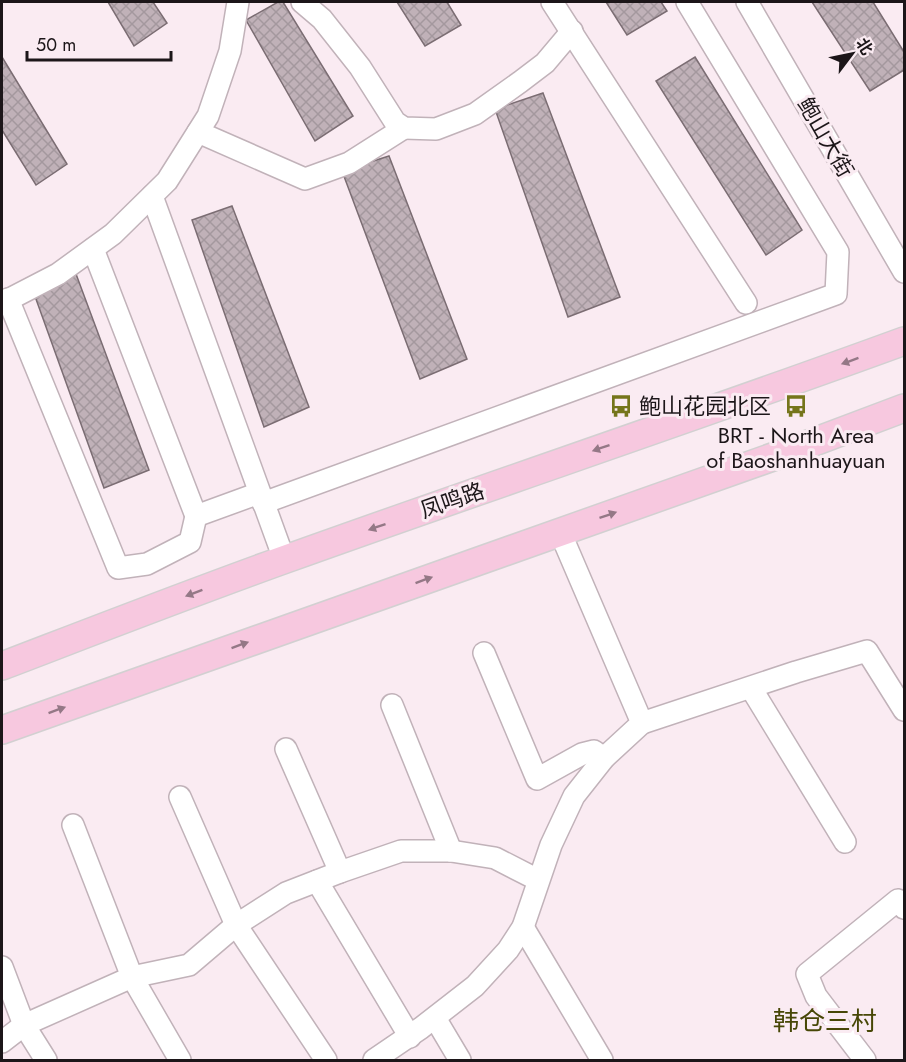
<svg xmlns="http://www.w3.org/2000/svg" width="906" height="1062" font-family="Jost,'Noto Sans SC',sans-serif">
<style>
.building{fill:url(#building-cross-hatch);stroke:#7b6d73;stroke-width:1.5}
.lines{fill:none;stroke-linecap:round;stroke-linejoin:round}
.minor-casing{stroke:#c1b2b9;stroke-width:24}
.major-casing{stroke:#d2d0d1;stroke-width:30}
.minor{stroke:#fff;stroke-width:21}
.major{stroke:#f7c8df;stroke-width:27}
.oneway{fill:#947886}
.labels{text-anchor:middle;stroke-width:6;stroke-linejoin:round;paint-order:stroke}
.street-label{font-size:22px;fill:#1c1619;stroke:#faebf2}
.poi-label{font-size:22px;fill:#1c1619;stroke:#faebf2;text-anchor:start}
.quarter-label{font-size:26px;fill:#474706;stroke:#faebf2}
</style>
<defs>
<pattern id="building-cross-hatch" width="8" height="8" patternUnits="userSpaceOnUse" patternTransform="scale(1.5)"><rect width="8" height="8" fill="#c0b1b8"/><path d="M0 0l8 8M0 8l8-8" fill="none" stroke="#a4989e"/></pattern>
</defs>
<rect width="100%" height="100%" fill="#faebf2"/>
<g class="building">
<polygon points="108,2 153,2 167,23 134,46"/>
<polygon points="278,2 283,2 353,116 315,141 246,20"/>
<polygon points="397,2 447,2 461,25 425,46"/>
<polygon points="606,2 661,2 667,11 627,35"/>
<polygon points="812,2 873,2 904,52 904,70 870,91"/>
<polygon points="2,57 67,164 36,185 2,130"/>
<polygon points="695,57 802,230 766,255 656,81"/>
<polygon points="543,93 620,297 568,317 495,109"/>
<polygon points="389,156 467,359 420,379 342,171"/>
<polygon points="232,206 309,407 264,427 192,220"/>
<polygon points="76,274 149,470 104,488 32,288"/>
</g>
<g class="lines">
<g class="minor-casing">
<g id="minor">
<polyline points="302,2 322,19 360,67 395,122 404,128 436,129 475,114 520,82 545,63 572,31"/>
<polyline points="552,2 746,303"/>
<polyline points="747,2 904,272"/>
<polyline points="198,132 305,179 349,163 404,128"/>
<polyline points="152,196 284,559"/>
<polyline points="93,249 196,516 259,493"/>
<polyline points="8,299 118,568 147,564 190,542 196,516"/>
<polyline points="2,303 58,274 113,234 167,181 208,116 230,51 238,2"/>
<polyline points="263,503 836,294 838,252 687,2"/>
<polyline points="484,653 537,779 582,754 594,751 604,758"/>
<polyline points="751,688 845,842"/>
<polyline points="392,705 451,851"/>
<polyline points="642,723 796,672 867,651 904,710"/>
<polyline points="286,749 340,872"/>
<polyline points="180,797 236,925 326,1060"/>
<polyline points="73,825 132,977 180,1060"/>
<polyline points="317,881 410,1037"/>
<polyline points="523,927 602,1060"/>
<polyline points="2,967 24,1025 46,1060"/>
<polyline points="435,1018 460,1060"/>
<polyline points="2,1042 24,1025 132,977 189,965 236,925 286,893 340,872 401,851 451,851 495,858 538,880"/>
<polyline points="374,1060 421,1028 475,986 508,950 523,927 551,845 574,796 604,758 642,723 560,532"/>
<polyline points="865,1060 816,996 807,974 898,900 904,908"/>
</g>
</g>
<g class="major-casing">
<g id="major">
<path d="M2,666C96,630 191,593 286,559C492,485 699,416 904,341"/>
<polyline points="2,730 798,448 904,408"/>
</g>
</g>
<use href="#minor" class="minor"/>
<use href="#major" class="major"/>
</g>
<defs><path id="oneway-solid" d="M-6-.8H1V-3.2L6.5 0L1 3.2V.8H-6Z" transform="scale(1.5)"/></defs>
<g class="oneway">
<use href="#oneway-solid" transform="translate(850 361) rotate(160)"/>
<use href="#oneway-solid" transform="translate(601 448) rotate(161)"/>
<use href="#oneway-solid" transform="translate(608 515) rotate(-19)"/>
<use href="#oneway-solid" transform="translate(377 527) rotate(161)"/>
<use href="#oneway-solid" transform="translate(424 580) rotate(-20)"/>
<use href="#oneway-solid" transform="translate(194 593) rotate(159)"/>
<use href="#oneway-solid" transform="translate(240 645) rotate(-20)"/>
<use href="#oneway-solid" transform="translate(57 710) rotate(-20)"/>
</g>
<defs>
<g id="bus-bare" transform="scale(1.8)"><path d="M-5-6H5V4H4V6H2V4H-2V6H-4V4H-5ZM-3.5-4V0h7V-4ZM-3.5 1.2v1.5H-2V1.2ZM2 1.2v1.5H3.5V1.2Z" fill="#75751b" stroke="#faebf2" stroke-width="2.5" paint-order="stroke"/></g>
</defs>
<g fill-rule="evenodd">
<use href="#bus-bare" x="621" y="406"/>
<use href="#bus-bare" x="796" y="406"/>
</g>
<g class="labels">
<g class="street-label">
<text transform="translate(826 137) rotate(60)" y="8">鲍山大街</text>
<text transform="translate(452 500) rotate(-19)" y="8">凤鸣路</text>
</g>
<g class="poi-label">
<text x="639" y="414">鲍山花园北区</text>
<text x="796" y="443" text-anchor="middle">BRT - North Area<tspan x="796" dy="25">of Baoshanhuayuan</tspan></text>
</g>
<g class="quarter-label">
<text x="825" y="1030">韩仓三村</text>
</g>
</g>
<rect width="906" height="1062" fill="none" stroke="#1c1619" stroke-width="6"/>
<g transform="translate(852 54) rotate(58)" stroke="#faebf2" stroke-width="4.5" paint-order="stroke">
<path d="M0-4.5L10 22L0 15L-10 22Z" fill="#1c1619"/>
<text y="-9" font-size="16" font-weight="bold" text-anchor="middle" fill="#1c1619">北</text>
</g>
<path d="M27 51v9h144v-9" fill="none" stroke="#1c1619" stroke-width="3"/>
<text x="36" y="51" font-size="18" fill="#1c1619" stroke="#faebf2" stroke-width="4.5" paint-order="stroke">50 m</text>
</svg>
